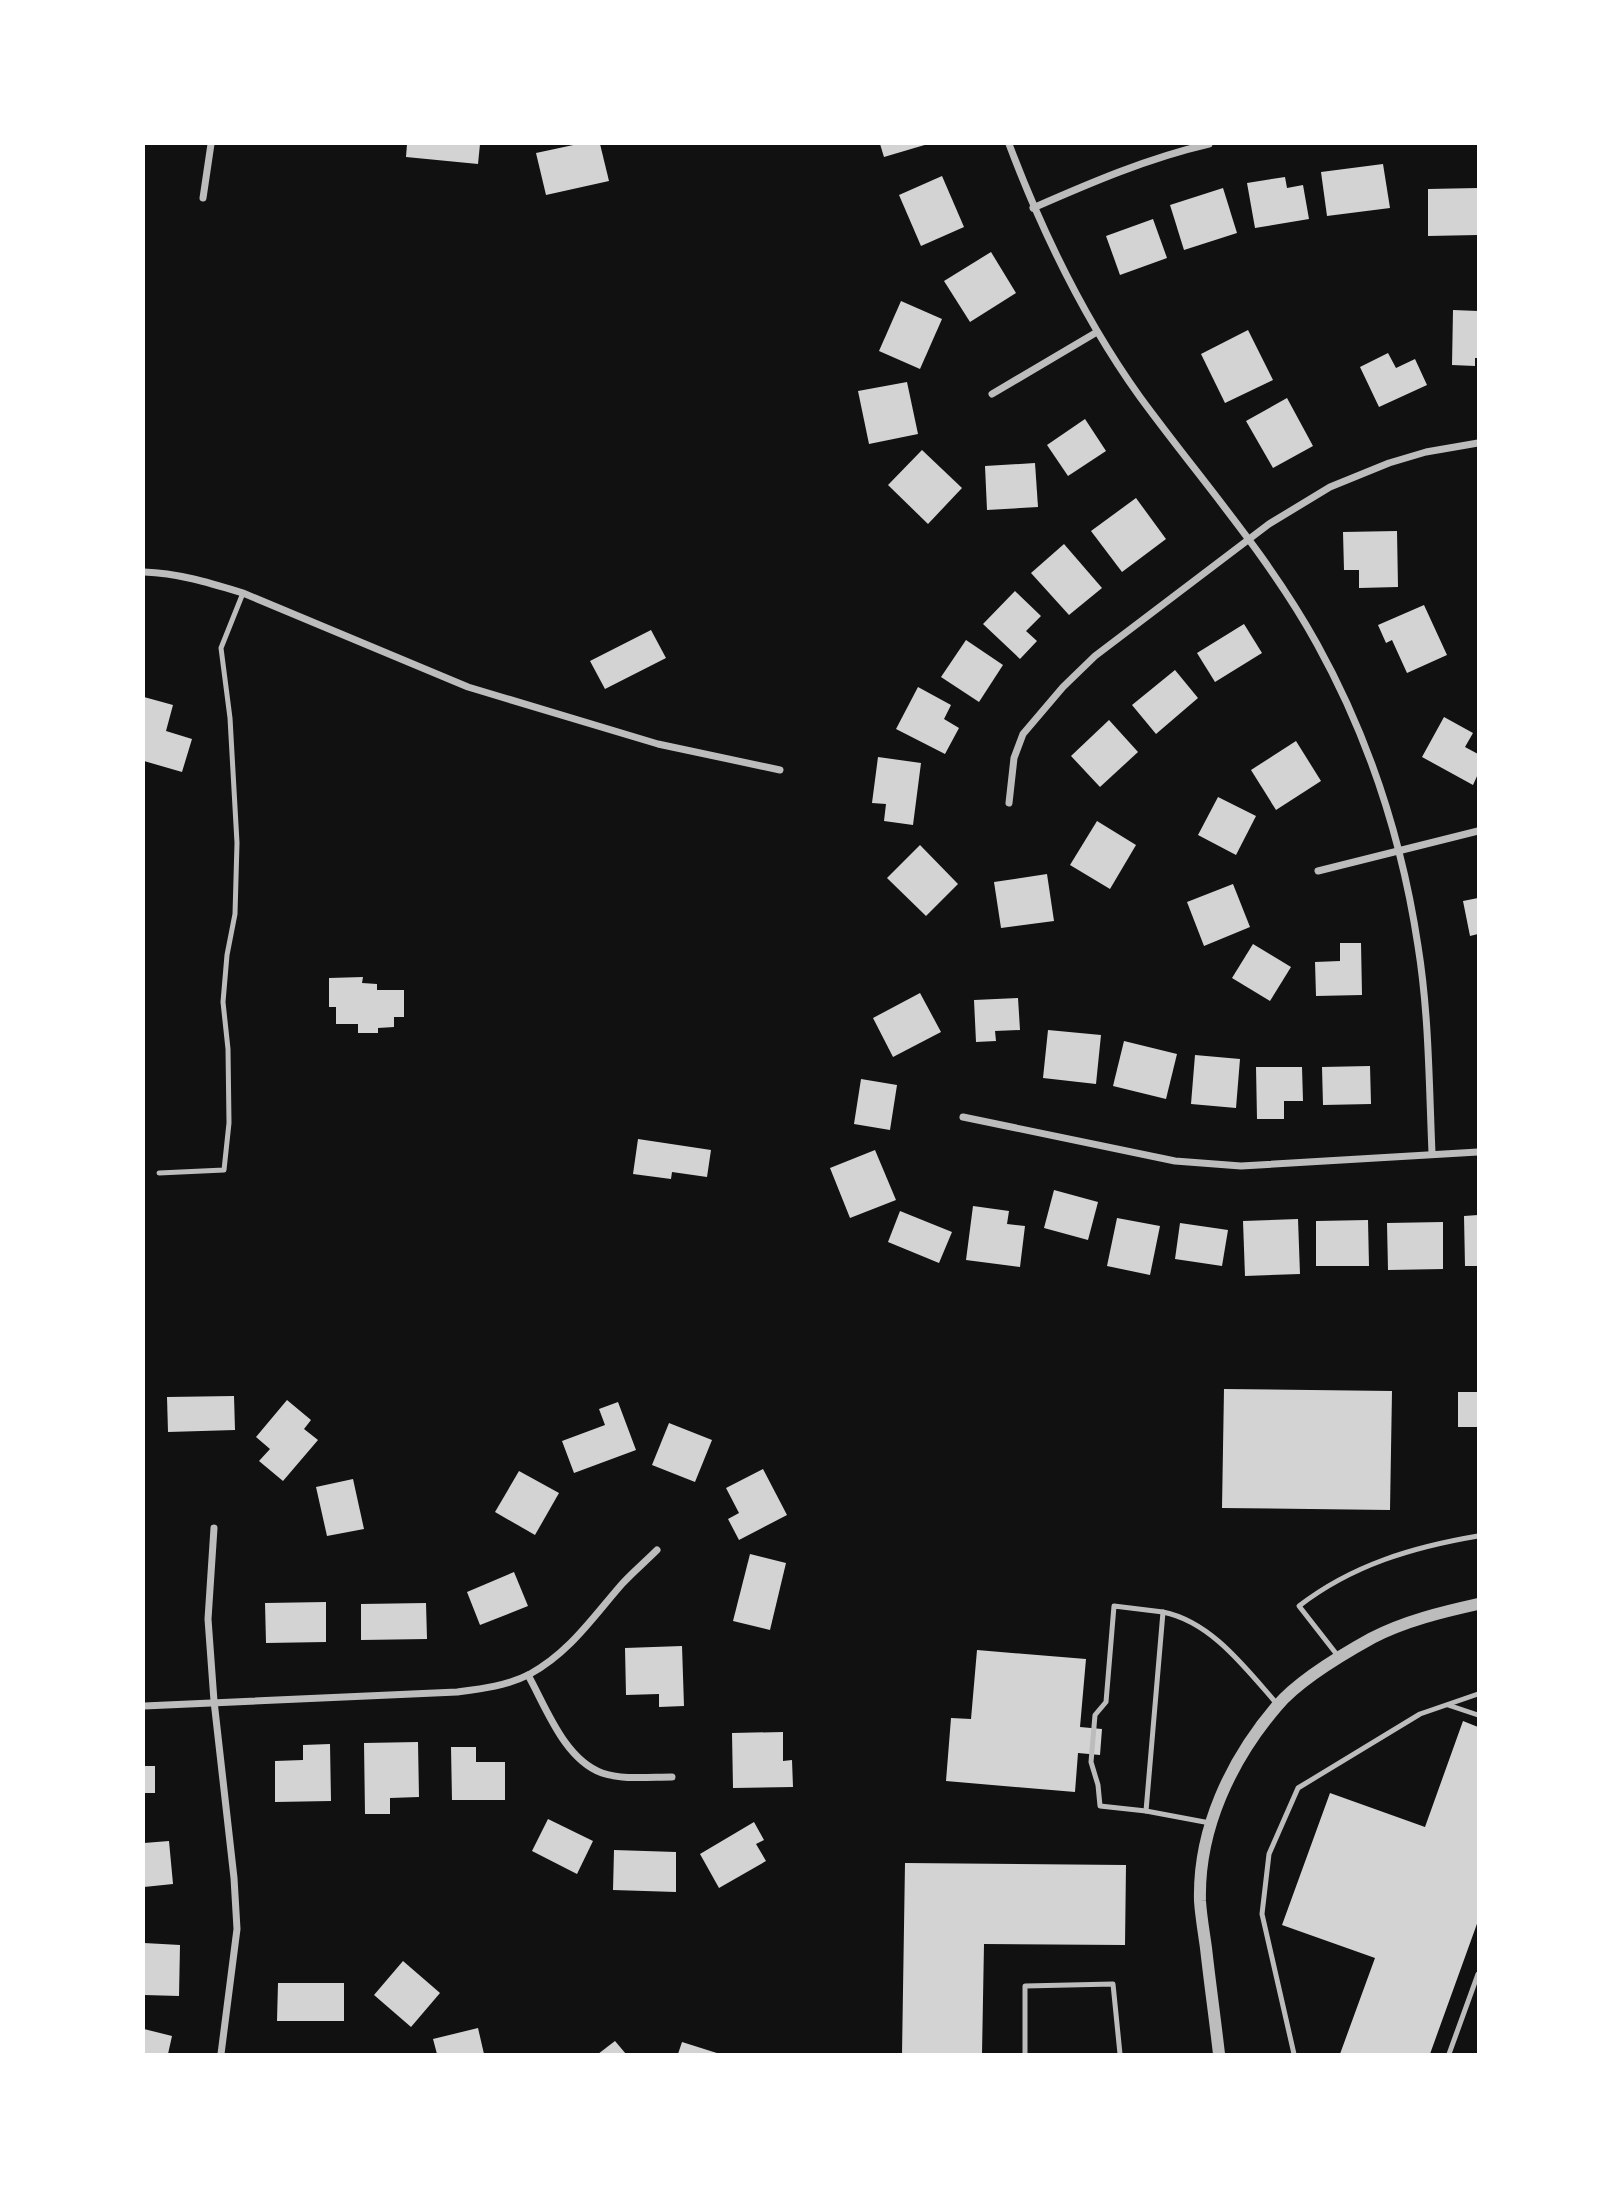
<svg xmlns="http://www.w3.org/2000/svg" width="1622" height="2198" font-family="'Public Sans',sans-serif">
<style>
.building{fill:#d3d3d3}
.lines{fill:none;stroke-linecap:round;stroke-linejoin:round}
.service{stroke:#bcbcbc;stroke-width:5}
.minor{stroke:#bcbcbc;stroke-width:7}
.tertiary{stroke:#bcbcbc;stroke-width:12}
</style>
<rect width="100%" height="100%" fill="#111"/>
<g class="building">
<polygon points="407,144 480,144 478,164 406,157"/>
<polygon points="578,144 600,144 609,181 546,195 536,153"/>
<polygon points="880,144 928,144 884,157"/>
<polygon points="1383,164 1390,208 1327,216 1321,172"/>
<polygon points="942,176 964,227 921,246 899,195"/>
<polygon points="1285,177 1287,188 1303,185 1309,219 1255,228 1247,183"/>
<polygon points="1223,188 1237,233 1184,250 1170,205"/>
<polygon points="1478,188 1478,235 1428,236 1428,189"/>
<polygon points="1153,219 1167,258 1120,275 1106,236"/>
<polygon points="991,252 1016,293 970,322 944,281"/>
<polygon points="901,301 942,319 920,369 879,351"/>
<polygon points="1453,310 1478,311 1478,358 1475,358 1475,366 1452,365"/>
<polygon points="1248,330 1273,380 1225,403 1201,354"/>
<polygon points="1388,353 1396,368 1415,359 1427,385 1379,407 1360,367"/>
<polygon points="907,382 918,434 869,444 858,391"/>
<polygon points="1287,398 1313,446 1273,468 1246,421"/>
<polygon points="1085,419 1106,451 1068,476 1047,445"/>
<polygon points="922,450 962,488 928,524 888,485"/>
<polygon points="1035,463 1038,507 987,510 985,466"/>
<polygon points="1136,498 1166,539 1122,572 1091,531"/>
<polygon points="1397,531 1398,587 1359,588 1359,570 1344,570 1343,532"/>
<polygon points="1064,544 1102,588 1069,615 1031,573"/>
<polygon points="1015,591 1041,616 1026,631 1037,641 1020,659 983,624"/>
<polygon points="1424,605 1447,655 1407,673 1392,640 1386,643 1378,625"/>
<polygon points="1244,624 1262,653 1215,682 1197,653"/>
<polygon points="651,630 666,658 605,689 590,661"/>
<polygon points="966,640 1003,665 979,702 941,677"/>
<polygon points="1175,670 1198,698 1156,734 1132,705"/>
<polygon points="918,687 951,705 944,719 959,728 945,754 896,729"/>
<polygon points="144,697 173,705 166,731 192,739 182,772 144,761"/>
<polygon points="1444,717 1473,733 1465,747 1478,754 1478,774 1473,785 1422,757"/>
<polygon points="1109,720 1138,752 1100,787 1071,756"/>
<polygon points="1296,741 1321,781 1276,810 1251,770"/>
<polygon points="878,757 921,763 913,825 884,821 886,804 872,803"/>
<polygon points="1218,797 1256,816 1236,855 1198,835"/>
<polygon points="1097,821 1136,845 1110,889 1070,865"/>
<polygon points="920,845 958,884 926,916 887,878"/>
<polygon points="1047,874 1054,921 1001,928 994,882"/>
<polygon points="1233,884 1250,927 1204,946 1187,902"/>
<polygon points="1478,898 1478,934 1470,936 1463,901"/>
<polygon points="1340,943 1361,943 1362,995 1316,996 1315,962 1340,961"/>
<polygon points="1253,944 1291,967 1270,1001 1232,978"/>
<polygon points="363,977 362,983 377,984 377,990 404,990 404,1017 394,1017 394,1027 378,1028 378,1033 358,1033 358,1024 336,1024 336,1007 329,1007 329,978"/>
<polygon points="920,993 941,1032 893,1057 873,1018"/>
<polygon points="1018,998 1020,1030 995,1031 996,1041 976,1042 974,1000"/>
<polygon points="1048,1030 1101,1035 1096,1084 1043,1078"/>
<polygon points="1124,1041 1177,1054 1166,1099 1113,1086"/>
<polygon points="1195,1055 1240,1059 1236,1108 1191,1104"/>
<polygon points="1370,1066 1371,1104 1323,1105 1322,1067"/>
<polygon points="1256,1067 1302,1067 1303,1101 1284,1101 1284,1119 1257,1119"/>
<polygon points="861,1079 897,1085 890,1130 854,1124"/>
<polygon points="638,1139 711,1150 707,1177 672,1172 671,1179 633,1174"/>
<polygon points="875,1150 896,1200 850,1218 830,1168"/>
<polygon points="1054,1190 1098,1202 1088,1240 1044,1228"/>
<polygon points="973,1206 1009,1211 1007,1224 1025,1226 1020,1267 966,1260"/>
<polygon points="900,1211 952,1232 939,1263 888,1242"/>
<polygon points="1478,1215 1478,1266 1465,1266 1464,1216"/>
<polygon points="1117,1218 1160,1226 1150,1275 1107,1266"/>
<polygon points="1298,1219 1300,1274 1245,1276 1243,1221"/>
<polygon points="1368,1220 1369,1266 1316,1266 1316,1221"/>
<polygon points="1443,1222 1443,1269 1388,1270 1387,1223"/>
<polygon points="1180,1223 1228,1230 1222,1266 1175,1259"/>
<polygon points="1224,1389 1392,1391 1390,1510 1222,1508"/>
<rect x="1458" y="1392" width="20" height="35"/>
<polygon points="234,1396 235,1430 168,1432 167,1397"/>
<polygon points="287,1400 311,1420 304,1429 318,1440 283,1481 259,1461 270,1449 256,1437"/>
<polygon points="618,1402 636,1450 574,1473 562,1441 605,1425 599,1409"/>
<polygon points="669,1423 712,1440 695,1482 652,1465"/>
<polygon points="763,1469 787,1515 739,1540 728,1519 739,1513 726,1488"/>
<polygon points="519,1471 559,1493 535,1535 495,1512"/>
<polygon points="353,1479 364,1529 327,1536 316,1487"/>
<polygon points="750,1554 786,1563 770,1630 733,1621"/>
<polygon points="514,1572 528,1606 480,1625 467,1592"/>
<polygon points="326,1602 326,1642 266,1643 265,1603"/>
<polygon points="426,1603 427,1639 361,1640 361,1604"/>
<polygon points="682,1646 684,1706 659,1707 659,1694 626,1695 625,1648"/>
<polygon points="977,1650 1086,1659 1080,1727 1102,1729 1100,1755 1078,1753 1075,1792 946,1781 951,1718 971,1719"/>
<polygon points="1463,1721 1478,1727 1478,1921 1439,2029 1430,2054 1340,2054 1375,1958 1282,1925 1330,1793 1425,1827"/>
<polygon points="783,1732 783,1761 792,1760 793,1787 733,1788 732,1733"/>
<polygon points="418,1742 419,1797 390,1798 390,1814 365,1814 364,1743"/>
<polygon points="330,1744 331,1801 275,1802 275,1761 303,1760 303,1745"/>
<polygon points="451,1747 476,1747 476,1762 505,1762 505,1800 452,1800"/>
<rect x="144" y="1766" width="11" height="27"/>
<polygon points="548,1819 593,1841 577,1874 532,1851"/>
<polygon points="754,1822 764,1840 756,1844 766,1861 719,1888 700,1854"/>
<polygon points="169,1841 173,1884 144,1887 144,1843"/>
<polygon points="614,1850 676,1852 676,1892 613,1890"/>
<polygon points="905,1863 1126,1865 1125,1945 984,1944 982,2054 902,2054"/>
<polygon points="144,1943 180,1945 179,1996 144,1995"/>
<polygon points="403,1961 440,1993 411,2027 374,1995"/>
<polygon points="278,1983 344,1983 344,2021 277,2021"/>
<polygon points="478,2028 484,2054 437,2054 433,2039"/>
<polygon points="144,2029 172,2036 168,2054 144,2054"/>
<polygon points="615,2041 626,2054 598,2054"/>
<polygon points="682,2042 720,2054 678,2054"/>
</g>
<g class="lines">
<g class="service">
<polyline points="159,1173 224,1170 229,1123 228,1049 223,1002 227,955 235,914 237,843 230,718 221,648 243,593"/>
<path d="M1338,1656L1299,1606C1352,1565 1413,1547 1478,1536"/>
<polyline points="1448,1705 1478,1715"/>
<polyline points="1146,1811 1100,1806 1098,1785 1091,1762 1095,1715 1106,1702 1114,1606 1163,1612"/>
<path d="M1210,1823L1146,1811L1163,1612C1212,1622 1246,1669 1278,1705"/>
<polyline points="1025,2054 1025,1986 1113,1984 1120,2054"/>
<polyline points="1294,2054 1262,1914 1269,1854 1298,1788 1420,1714 1478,1694"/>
<polyline points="1449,2054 1478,1974"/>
</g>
<g class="minor">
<path d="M1009,144C1043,234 1084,319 1140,397C1200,479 1268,555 1317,644C1369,738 1402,840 1418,946C1429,1014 1429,1084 1432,1153"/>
<polyline points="203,198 211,144"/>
<path d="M1033,208C1090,183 1148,158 1209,144"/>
<polyline points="992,394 1097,332"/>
<path d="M144,572C178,573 210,583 243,593L468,687L658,744L780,770"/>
<polyline points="1009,803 1014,758 1023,734 1063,687 1095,656 1269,524 1330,487 1389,463 1426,452 1478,443"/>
<polyline points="1318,871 1478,831"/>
<polyline points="963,1117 1175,1161 1241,1166 1478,1152"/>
<polyline points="214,1528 208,1619 214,1701 234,1878 237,1929 221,2054"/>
<path d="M528,1675C546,1707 564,1759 602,1773C622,1780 650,1777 672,1777"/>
<path d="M144,1706L457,1692C481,1689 507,1686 530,1674C570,1652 593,1617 622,1584C633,1572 646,1561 657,1550"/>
</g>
<path class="tertiary" d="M1219,2054C1215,2019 1210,1984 1206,1948C1204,1933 1201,1917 1200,1901C1198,1829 1231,1760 1277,1706C1298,1681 1343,1654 1372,1638C1405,1621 1442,1612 1478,1604"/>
</g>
<rect width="1622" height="2198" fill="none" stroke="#ffffff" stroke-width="290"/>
</svg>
